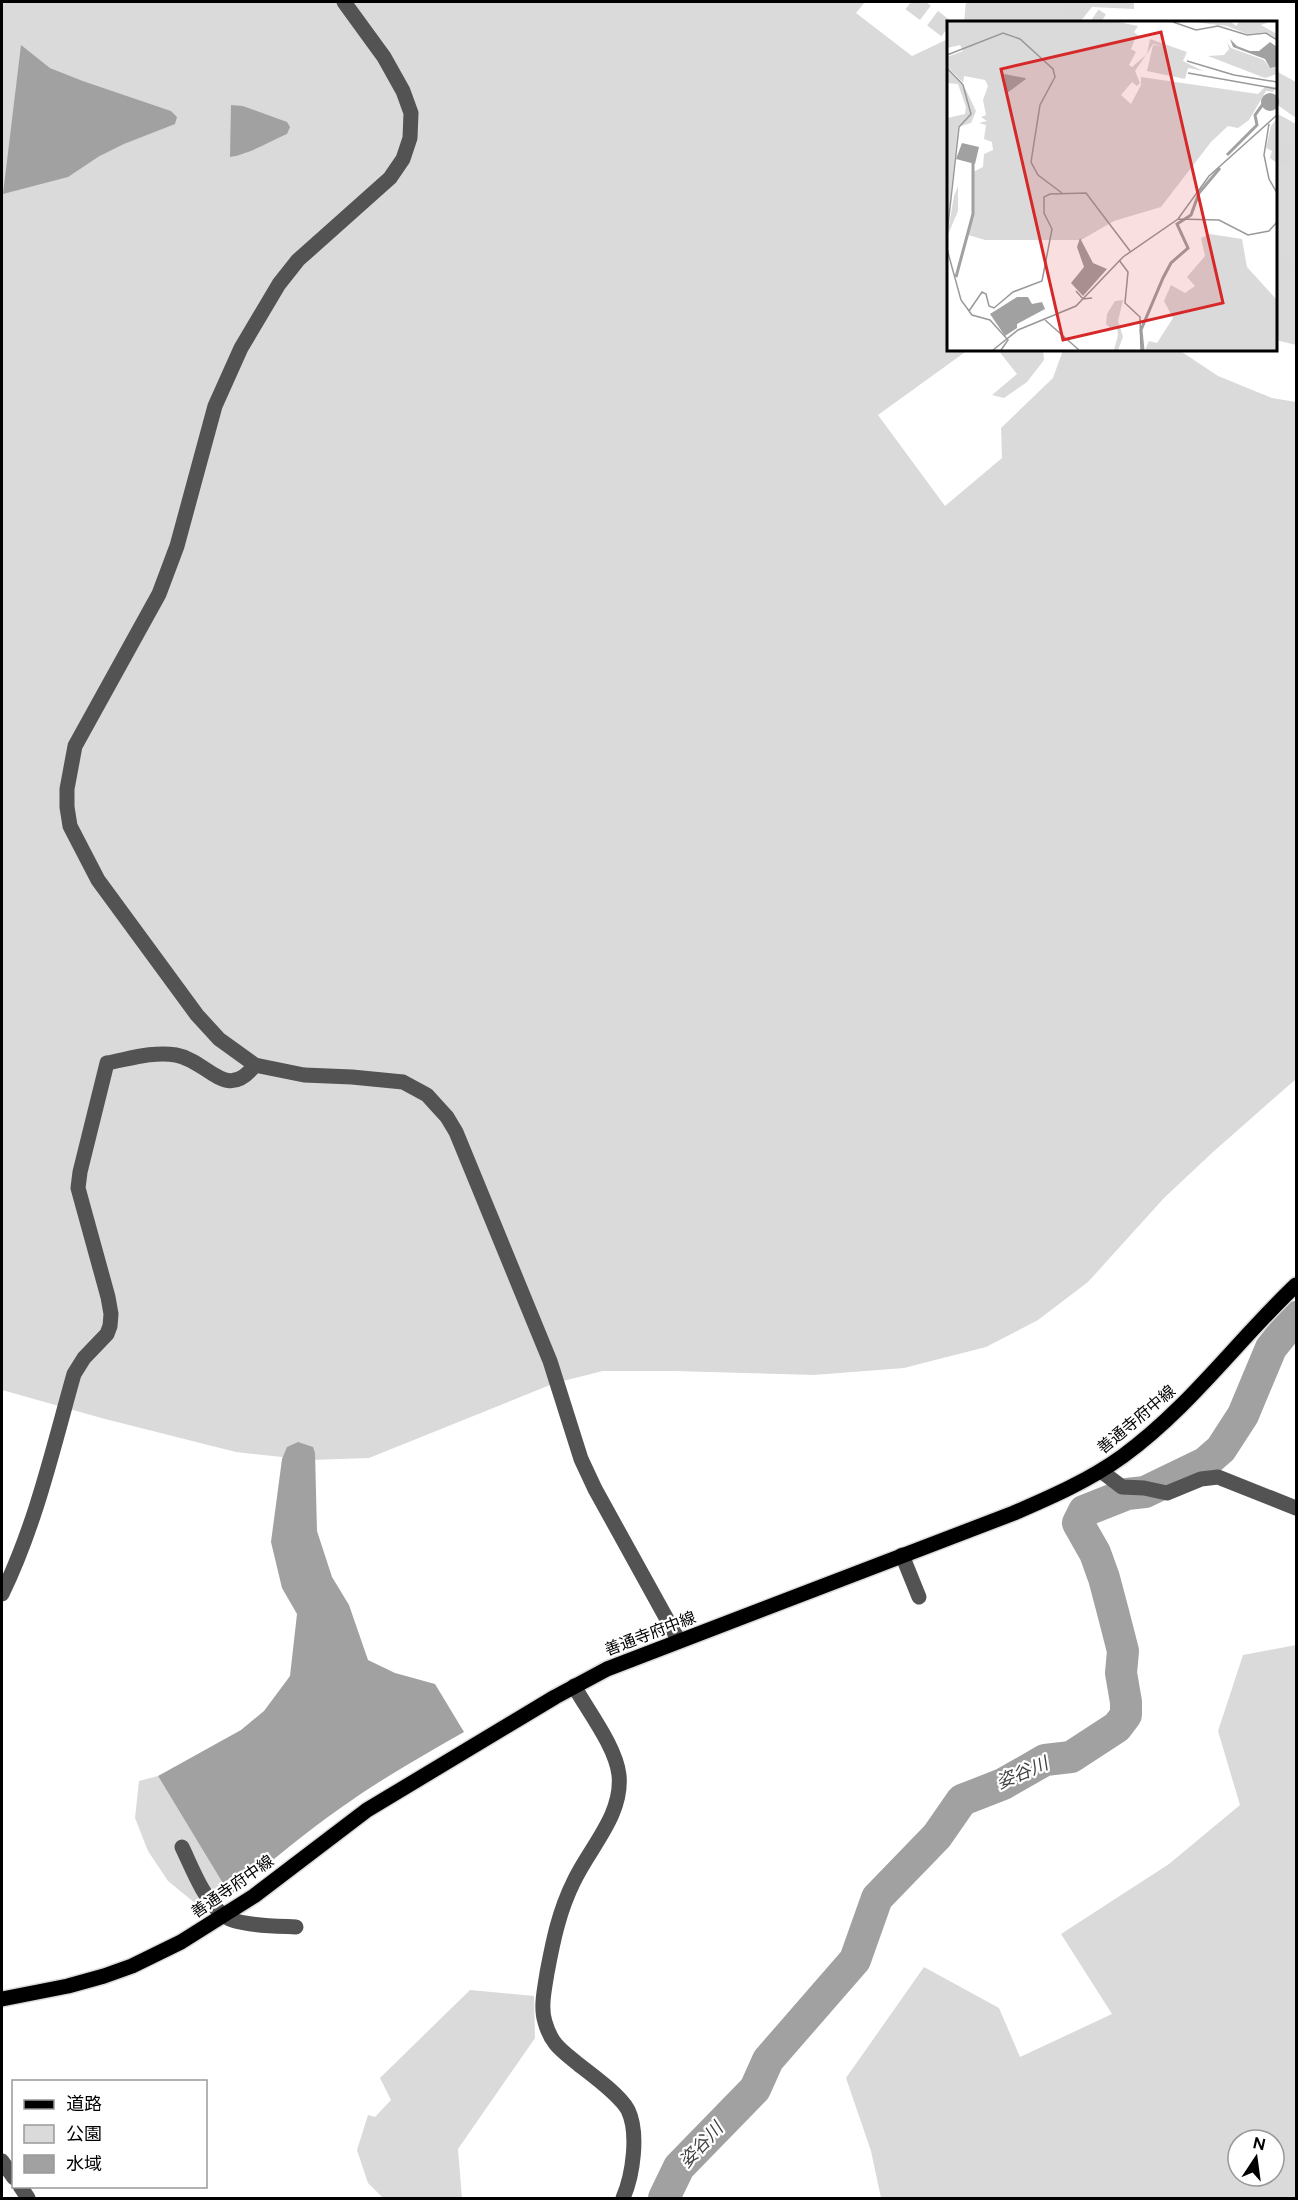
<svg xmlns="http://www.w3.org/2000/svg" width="1298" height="2200" font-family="Figtree,'Noto Sans JP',sans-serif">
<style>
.green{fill:#dadada;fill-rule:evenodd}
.water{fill:#a1a1a1}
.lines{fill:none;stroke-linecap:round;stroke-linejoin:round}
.river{stroke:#a1a1a1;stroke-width:32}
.highway-tunnel{stroke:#d9d9d9;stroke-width:18;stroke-dasharray:18 9;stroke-linecap:butt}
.major-casing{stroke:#dbdbdb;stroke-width:18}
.minor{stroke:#535353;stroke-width:15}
.major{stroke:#000;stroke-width:15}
.labels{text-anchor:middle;stroke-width:4.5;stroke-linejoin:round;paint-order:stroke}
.street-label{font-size:16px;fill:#000;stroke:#fff}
.water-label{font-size:18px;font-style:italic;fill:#424242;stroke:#fff}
.inset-river{fill:none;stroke:#a1a1a1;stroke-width:3}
.inset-road{fill:none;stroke:#999;stroke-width:1.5}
.view{fill:#d62828;fill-opacity:0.15;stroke:#d62828;stroke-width:3}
.inset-edge{fill:none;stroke:#000;stroke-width:3}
</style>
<rect width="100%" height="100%" fill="#fff"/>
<g class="green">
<path d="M2,2H865L856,13L912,56L948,39V350H968L878,415L945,506L1002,458L1001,428L1053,378L1063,350H1179L1218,376L1272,398L1296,402V1079L1213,1152L1164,1198L1088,1282L1038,1320L986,1347L904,1368L814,1375L673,1371H603L555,1383L369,1458L311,1460L236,1452L105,1419L2,1390ZM21,46L50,68L83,81L170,111L175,123L124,144L98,157ZM243,106L263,115L287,134L260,145L244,154Z"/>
<polygon points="966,2 1134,2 1134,9 1092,7 1080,22 964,22"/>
<polygon points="1276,71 1296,82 1296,118 1276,104"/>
<polygon points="1276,113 1296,124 1296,345 1276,340"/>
<polygon points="998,350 1043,350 1044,360 1027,382 1004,398 992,395 1017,374"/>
<path d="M1296,1645V2198H881L871,2151L846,2078L924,1967L999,2008L1020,2057L1112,2014L1061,1934L1169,1864L1240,1805L1218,1731L1243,1655ZM1238,2140H1274V2176H1238Z"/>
<polygon points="158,1776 230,1895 206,1912 168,1881 148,1851 135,1818 139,1781"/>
<polygon points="470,1990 534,1996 535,2038 458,2149 462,2198 383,2198 368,2183 357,2150 368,2115 375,2117 391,2100 380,2078"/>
</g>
<g class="water">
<polygon points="21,45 50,68 83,81 171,111 177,117 175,124 124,144 98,157 68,177 3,194"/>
<path d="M231,105L243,106L287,122L290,127L287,134C268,142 250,154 230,157Z"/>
<path d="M298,1442L313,1447L315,1453L317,1531L332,1577L349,1605L368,1660L395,1673L435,1684L464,1732C422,1756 381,1779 342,1807C303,1834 267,1865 230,1895L158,1776L241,1730L264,1711L290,1676L297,1614L282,1588L271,1542L282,1459L287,1447Z"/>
</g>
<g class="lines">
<polyline class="river" points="664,2198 679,2167 755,2089 768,2060 855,1960 877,1898 937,1836 962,1800 1003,1784 1045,1760 1071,1757 1117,1727 1126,1715 1126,1702 1121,1673 1123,1651 1113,1612 1104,1578 1095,1553 1078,1523 1084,1511 1127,1494 1145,1492 1205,1463 1221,1449 1243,1415 1271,1348 1296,1317"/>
<g class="highway-tunnel">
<polyline points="911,2 948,30"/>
<polyline points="1071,2 1101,22"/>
<polyline points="1276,149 1296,164"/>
<polyline points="1276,263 1296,276"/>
</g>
<g class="major-casing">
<path id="major" d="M2,1999L68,1986L104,1976L132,1966L181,1942L254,1896L367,1810L555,1697L607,1669L1014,1513C1051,1497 1090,1480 1123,1456C1189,1408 1237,1341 1296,1285"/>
</g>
<g class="minor">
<polyline points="344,2 384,57 403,91 411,113 410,138 403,159 390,178 298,260 279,284 241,348 215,406 177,546 159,594 75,746 67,789 67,807 70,826 98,880 197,1015 219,1039 255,1065 304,1075 352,1077 403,1082 427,1095 447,1117 456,1132 550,1361 581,1459 595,1489 679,1641"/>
<polyline points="1101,1471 1122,1487 1144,1488 1167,1493 1201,1479 1218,1477 1296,1508"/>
<polyline points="902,1555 919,1597"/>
<path d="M2,1594C36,1524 53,1448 74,1374L84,1358L107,1334L110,1326L111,1314L108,1297L78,1188L80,1172L107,1063C129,1059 153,1051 176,1055C209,1061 226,1103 255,1065"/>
<path d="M574,1686C588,1711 616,1747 619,1775C623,1815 590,1847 574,1881C559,1911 553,1941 547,1973C545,1987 540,2007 545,2022C551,2044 561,2050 578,2064C591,2074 620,2095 628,2110C639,2133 633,2175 623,2198"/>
<path d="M182,1847C193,1870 203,1898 223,1915C235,1926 278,1926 296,1927"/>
<polyline points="2,2161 14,2178"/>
<polyline points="20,2186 28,2198"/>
</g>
<use href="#major" class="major"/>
</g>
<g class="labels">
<g class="street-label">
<text transform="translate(1136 1419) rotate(-40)" y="6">善通寺府中線</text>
<text transform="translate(650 1633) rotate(-21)" y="6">善通寺府中線</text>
<text transform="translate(232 1886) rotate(-35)" y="6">善通寺府中線</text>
</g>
<g class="water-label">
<text transform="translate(1022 1773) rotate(-23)" y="6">姿谷川</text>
<text transform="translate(701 2145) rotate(-47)" y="6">姿谷川</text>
</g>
</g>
<g transform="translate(947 21)">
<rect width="330" height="330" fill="#fff"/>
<path d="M0,1H171L191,5L187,11L194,17L188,18L184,28L189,31L182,44L185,46L199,34L188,50L193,62L187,68L190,65L185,61L174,74L184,83L194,64V56L311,73L319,65L329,66L326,71L319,70L302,99L291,107L281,105L264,121L214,186L167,200L134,219H38L21,214L27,193L26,151L36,146L37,133L46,129L45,121L37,118L39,104L32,102L40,100L34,96L39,94L36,79L41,65L38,59L17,55L16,62L0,45V36L16,30L13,24L0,27ZM246,1H284L289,5L292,1H322L314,4L330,13V18L319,11L300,13L280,5ZM203,18L240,31L236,40L256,50L241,47L238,58L200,50L206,24L215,25L206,23L200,33ZM280,21L284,27L317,39L323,47H330V53L318,57L261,35L277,34L282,28ZM0,48L19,69L29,90L24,102L11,106L0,209V97L18,93L19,86L11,63L0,62ZM330,97V142L323,137L325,130L319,127L324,105ZM11,165V190L0,216L7,175ZM263,213L295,218L300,246L330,279V329H198L202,320L210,322L226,297L217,280L224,264L238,272L248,265L240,256L258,235L254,217ZM176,279L171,300L176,316L171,329H167L171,314L170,307L165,309L159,303L160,293L168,280Z" fill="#dadada"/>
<path d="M283,18L290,25L303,30H312L323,21L330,26V46L323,47L318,38L286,26ZM57,53L78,57L79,58L60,72ZM314 81a9 9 0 1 1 18 0a9 9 0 1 1-18 0ZM15,122L32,126L28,143L9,138ZM133,217L146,242L160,248L136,275L124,262L137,246L130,226ZM70,276H81L85,283L95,281L98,288L70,303V307L58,315L43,293Z" fill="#a1a1a1"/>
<path class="inset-river" d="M280,134L310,104L308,94L316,83M9,256L26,193V142M196,329L194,309L216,257L224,242L241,227L230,203L244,194L252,172L273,147"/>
<path class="inset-road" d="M226,1L249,9L271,5L300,14L319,12L330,19M0,34L56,12L73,18L106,48L108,56L93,84L84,141L91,154L115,172M240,40L287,54L330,61M0,47L16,64L24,93L12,106L0,213M241,52L330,68M322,103L317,134L322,158L330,172M231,198L272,199L301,214L322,210L330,201M0,228L14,279L25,294L43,299L61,319L54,329M172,239L181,251L178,282L193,296L194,329M129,270L136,278L145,277M22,290L35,271L39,273L42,285L47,287L66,271L95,260L105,208L97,192V176L103,173L139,172L183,230M98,299L132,329M46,329L71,309L129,285L176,236L231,198L262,155L330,94"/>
<path class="view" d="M214,11L276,282L116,319L54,48Z"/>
<rect width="330" height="330" class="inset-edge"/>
</g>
<rect width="1298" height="2200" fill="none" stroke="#000000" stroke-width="6"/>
<rect x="12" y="2080" width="195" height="108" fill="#ffffff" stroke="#999999" stroke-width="1.5"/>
<rect x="24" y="2100" width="30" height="9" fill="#000000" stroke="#999999" stroke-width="1.5"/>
<text x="66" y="2110" font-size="18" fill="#000000">道路</text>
<rect x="24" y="2125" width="30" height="18" fill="#dadada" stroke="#999999" stroke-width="1.5"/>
<text x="66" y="2140" font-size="18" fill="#000000">公園</text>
<rect x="24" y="2155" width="30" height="18" fill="#a1a1a1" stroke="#999999" stroke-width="1.5"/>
<text x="66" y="2170" font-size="18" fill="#000000">水域</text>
<g transform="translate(1256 2158) rotate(13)"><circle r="28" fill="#ffffff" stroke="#999999" stroke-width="1.5"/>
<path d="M0-4.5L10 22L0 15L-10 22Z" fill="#000000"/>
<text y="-9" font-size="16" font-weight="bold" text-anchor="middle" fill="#000000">N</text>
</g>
</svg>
